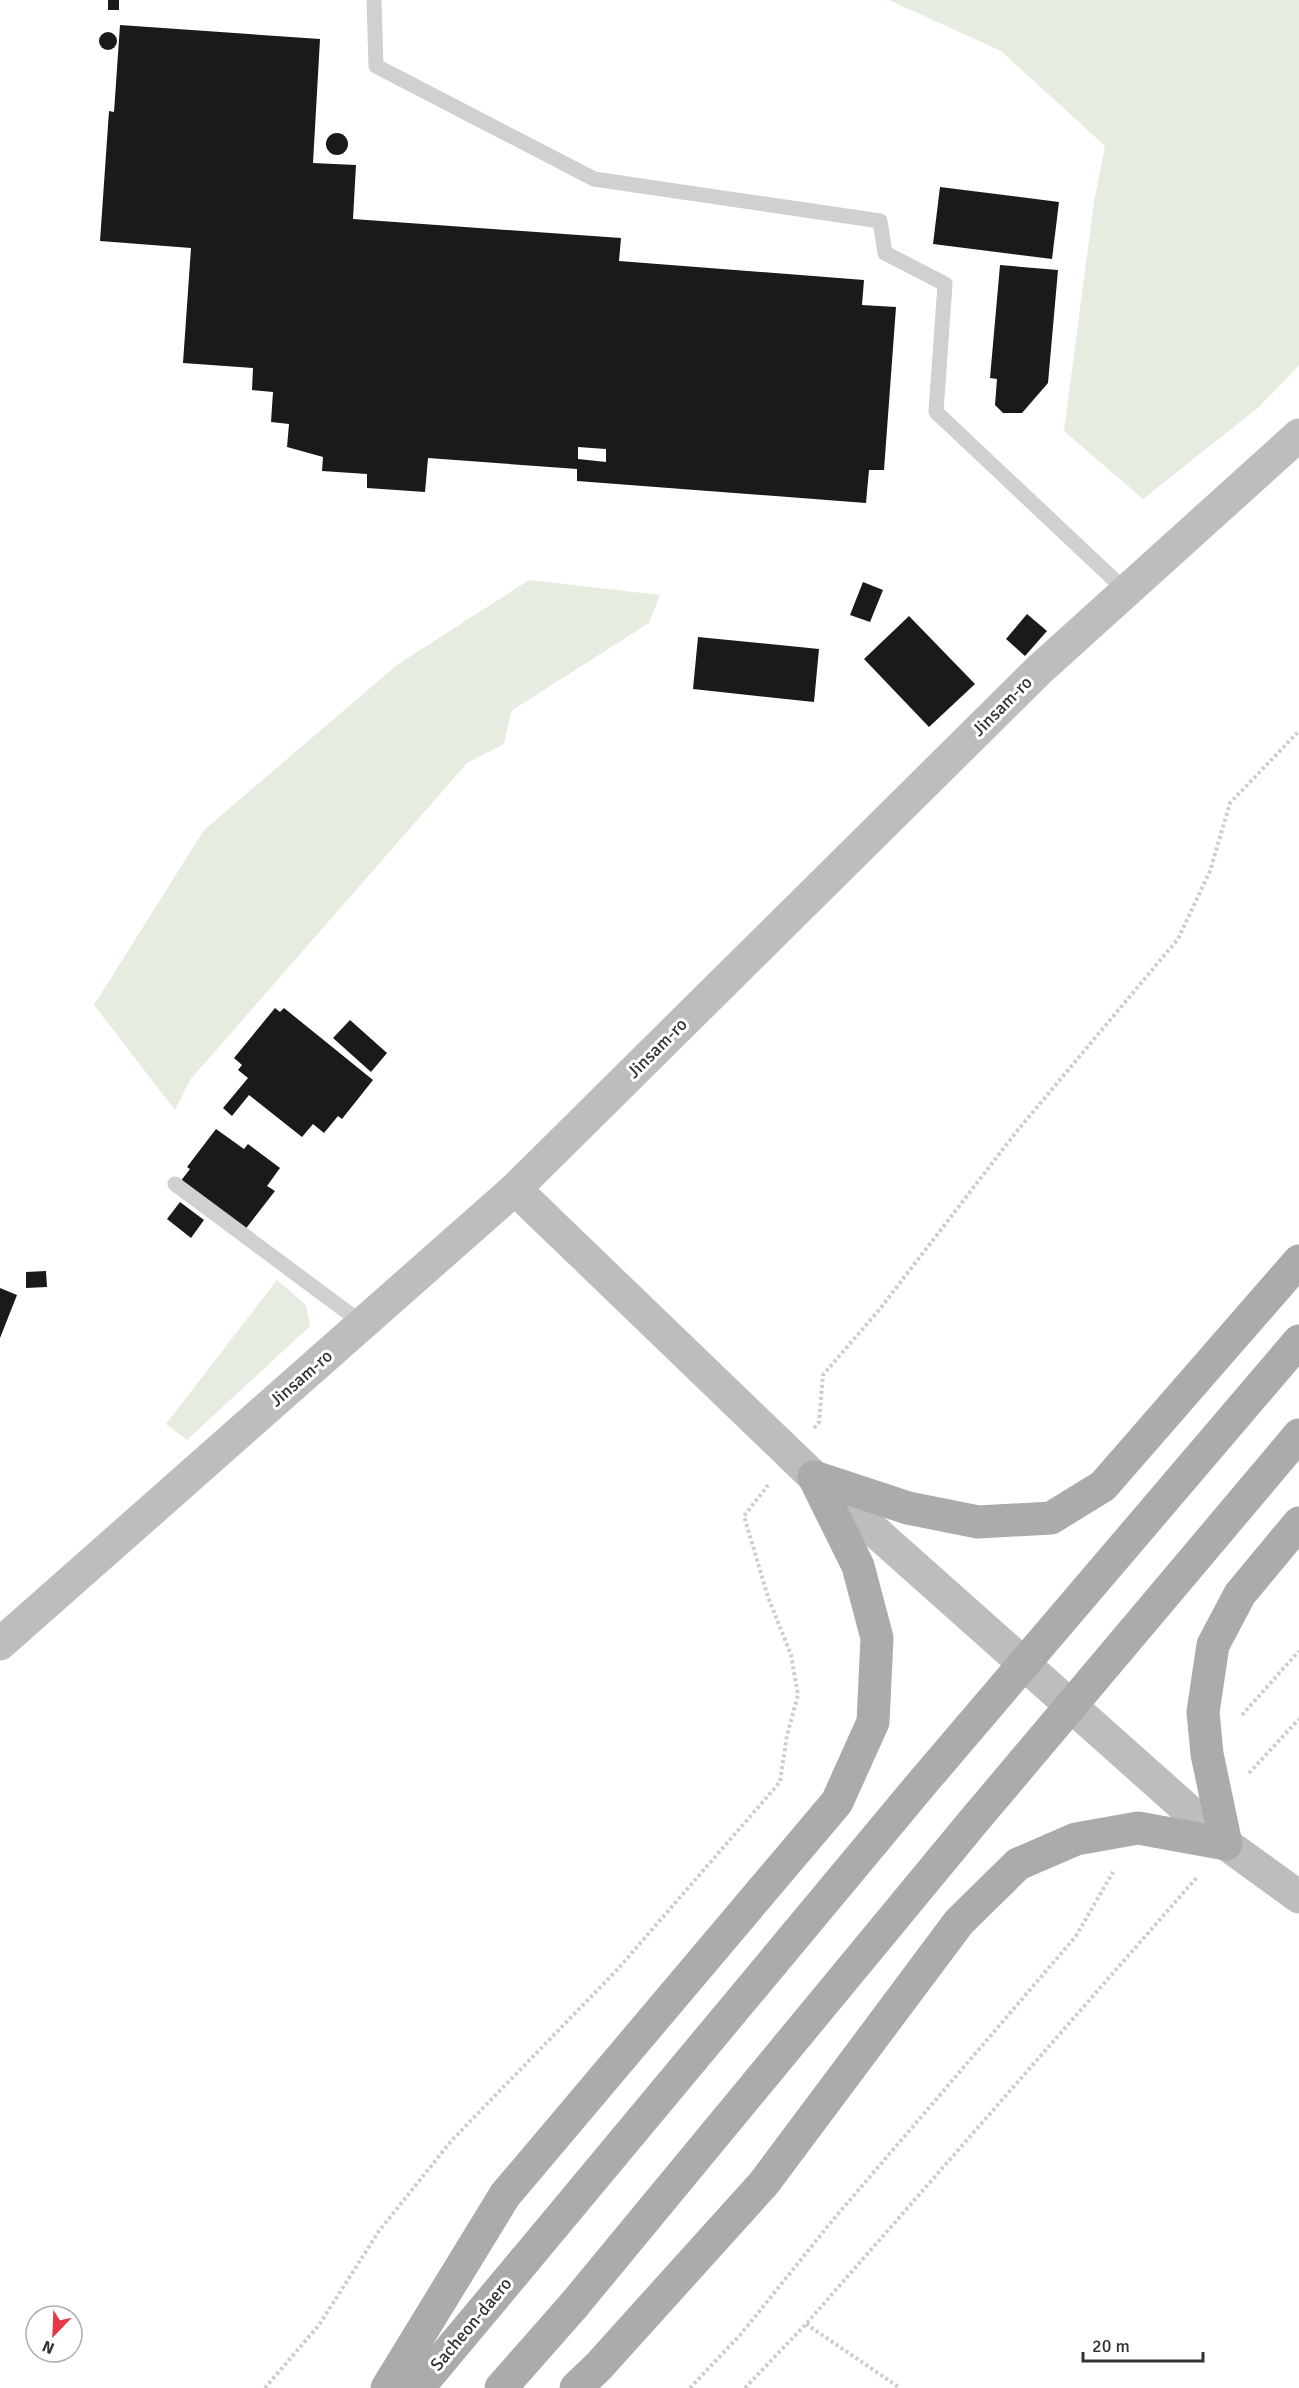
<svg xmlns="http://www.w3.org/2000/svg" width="1299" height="2388" font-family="Signika,sans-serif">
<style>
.green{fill:#e6ecdf}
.building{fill:#1a1a1a;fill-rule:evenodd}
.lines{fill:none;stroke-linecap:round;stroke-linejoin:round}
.path{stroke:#cdcdcd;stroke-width:4;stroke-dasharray:3 3;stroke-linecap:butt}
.lane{stroke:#d0d0d0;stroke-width:15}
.secondary{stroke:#bdbdbd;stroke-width:33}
.primary{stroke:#ababab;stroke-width:33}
.primary-bridge{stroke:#ababab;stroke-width:33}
.labels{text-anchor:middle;stroke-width:6;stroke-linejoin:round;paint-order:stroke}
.street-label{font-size:18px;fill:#333;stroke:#fff}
</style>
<rect width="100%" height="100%" fill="#fff"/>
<g class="green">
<polygon points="889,0 1299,0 1299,365 1259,407 1143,499 1064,431 1094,202 1105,146 1001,51"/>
<polygon points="529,580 660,595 649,623 511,711 504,744 467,763 190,1080 175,1110 94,1005 204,830 397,665"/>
<polygon points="277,1280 306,1305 310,1326 187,1440 166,1424"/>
</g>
<g class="building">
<rect x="108" y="0" width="11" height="10"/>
<path d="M120,25L320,39L313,163L356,165L353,219L621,238L619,261L864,280L862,305L896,307L884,470H869L866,503L577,481V469L428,458L425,492L367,488V474L322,471L323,457L287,447L289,424L271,422L273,392L252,390L253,368L183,363L191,248L100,241L109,111L114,112ZM578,447L606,449V462L578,459Z"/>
<circle cx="108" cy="41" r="9"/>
<circle cx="337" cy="144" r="11"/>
<polygon points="940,187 1059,202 1052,259 933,244"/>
<polygon points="1000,265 1058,270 1048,383 1022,413 1003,413 995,405 997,379 990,378"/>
<polygon points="863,582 883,590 870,622 850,615"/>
<polygon points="1027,614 1047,631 1025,656 1006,639"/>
<polygon points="909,616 975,684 929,727 864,659"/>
<polygon points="698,637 819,649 814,702 693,689"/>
<polygon points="275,1008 280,1012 284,1008 373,1080 342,1119 338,1116 324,1133 313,1124 302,1137 249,1095 232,1116 223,1108 248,1078 238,1070 242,1065 234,1058"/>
<polygon points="350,1020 387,1053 371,1072 333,1038"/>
<polygon points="216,1129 244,1149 248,1144 280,1168 267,1186 275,1191 244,1231 180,1182 190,1169 187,1167"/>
<polygon points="180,1202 204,1220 191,1238 167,1219"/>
<polygon points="46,1271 47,1287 26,1288 26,1272"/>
<polygon points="0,1288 17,1295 0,1338"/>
</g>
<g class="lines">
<g class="path">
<polyline points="814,1428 819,1422 823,1375 879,1310 1017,1131 1178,939 1210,871 1230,803 1299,731"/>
<polyline points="1242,1715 1299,1651"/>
<polyline points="1249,1773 1299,1719"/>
<polyline points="806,2324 900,2388"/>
<polyline points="265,2388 319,2325 379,2231 452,2140 617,1970 780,1782 787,1735 798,1695 791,1655 768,1597 744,1516 768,1485"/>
<polyline points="690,2388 741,2334 832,2221 1076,1936 1113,1872"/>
<polyline points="745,2388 806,2324 1198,1876"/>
</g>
<g class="lane">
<polyline points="374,0 376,66 594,179 880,221 885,253 945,284 936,412 1126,591"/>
<polyline points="175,1184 362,1323"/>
</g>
<g class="secondary">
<polyline points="515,1189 814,1477 1226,1844 1299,1897"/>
<polyline points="0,1644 515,1189 1039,670 1299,435"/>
</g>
<g class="primary">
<polyline points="814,1477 908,1508 978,1522 1051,1518 1103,1486 1299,1261"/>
<polyline points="387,2388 505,2195 837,1802 873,1722 877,1638 858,1566 814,1477"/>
<polyline points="418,2388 525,2260"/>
<polyline points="501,2388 574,2305"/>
<polyline points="576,2388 598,2367 764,2183 959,1922 1018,1864 1076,1839 1138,1828 1226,1844 1207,1754 1203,1712 1213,1645 1240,1594 1299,1523"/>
</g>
<g class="primary-bridge">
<polyline points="525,2260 923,1782 1299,1341"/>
<polyline points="574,2305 972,1823 1299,1435"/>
</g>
</g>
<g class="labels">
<g class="street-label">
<text transform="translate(1002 706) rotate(-45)" y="6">Jinsam-ro</text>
<text transform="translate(657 1048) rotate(-45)" y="6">Jinsam-ro</text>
<text transform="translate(301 1378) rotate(-41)" y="6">Jinsam-ro</text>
<text transform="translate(471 2324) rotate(-50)" y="6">Sacheon-daero</text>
</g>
</g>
<g transform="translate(54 2334) rotate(203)"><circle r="28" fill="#ffffff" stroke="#adadad" stroke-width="1.5"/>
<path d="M0-4.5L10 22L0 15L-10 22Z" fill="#e63946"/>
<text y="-9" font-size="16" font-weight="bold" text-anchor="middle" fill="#333333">N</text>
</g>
<path d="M1083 2352v9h120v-9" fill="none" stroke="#333333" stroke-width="3"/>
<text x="1092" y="2352" font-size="18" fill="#333333" stroke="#ffffff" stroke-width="4.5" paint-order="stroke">20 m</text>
</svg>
